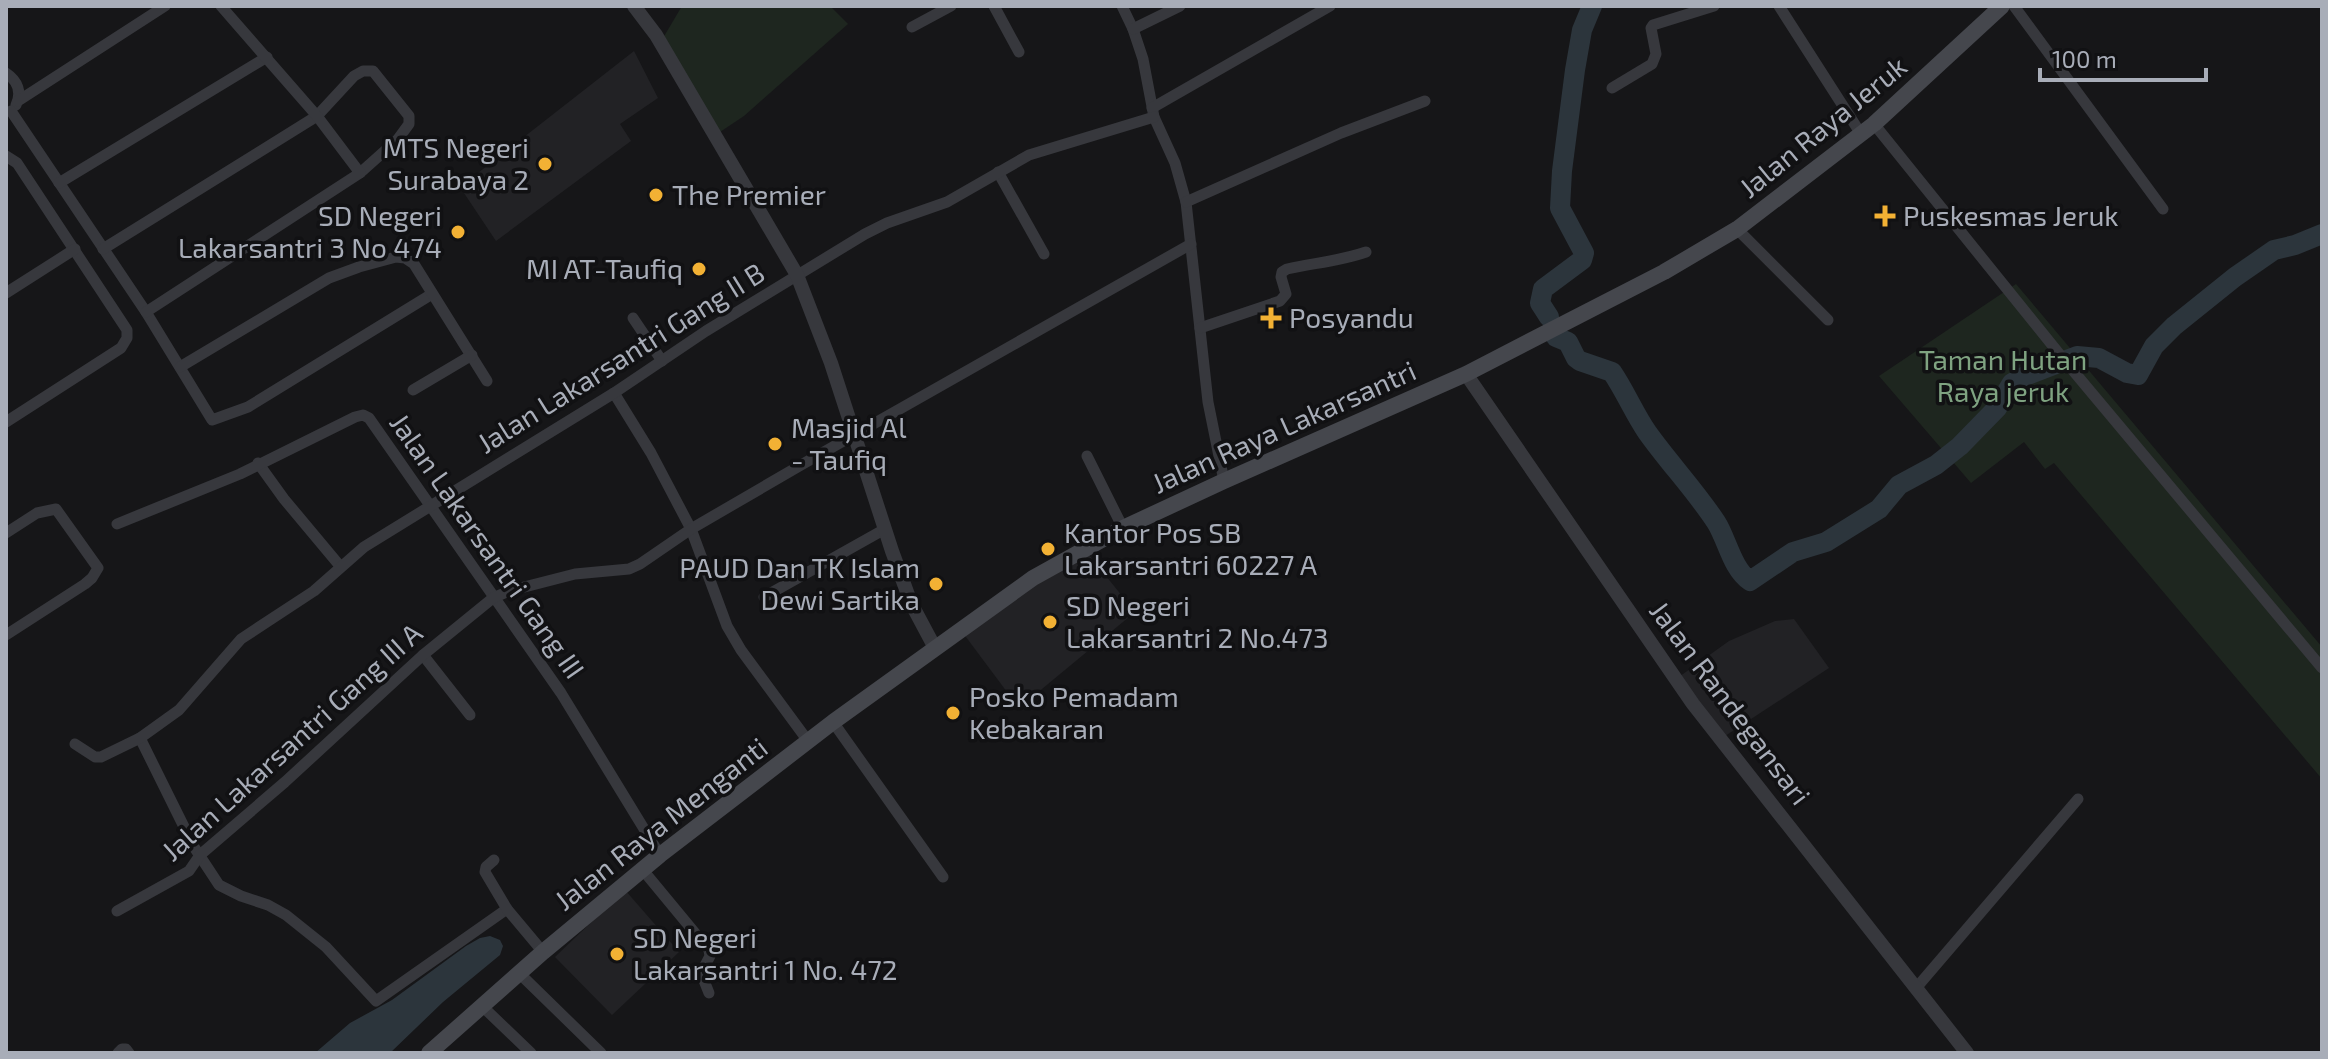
<svg xmlns="http://www.w3.org/2000/svg" width="2328" height="1059" font-family="'Exo 2',sans-serif">
<style>
.built{fill:#222225}
.green{fill:#1e261f}
.water{fill:#2c353c}
.lines{fill:none;stroke-linecap:round;stroke-linejoin:round}
.river{stroke:#2c353c;stroke-width:20}
.minor{stroke:#37383d;stroke-width:11}
.tertiary{stroke:#37383d;stroke-width:14}
.secondary{stroke:#45474d;stroke-width:16}
.poi-dot{fill:#f2b134;stroke:#111113;stroke-width:3}
.labels{text-anchor:middle;stroke-width:7;stroke-linejoin:round;paint-order:stroke}
.street-label{font-size:28px;fill:#a8adb8;stroke:#111113}
.poi-label{font-size:28px;fill:#a8adb8;stroke:#111113;text-anchor:start}
.park-label{font-size:28px;fill:#7fa381;stroke:#111113}
</style>
<rect width="100%" height="100%" fill="#161618"/>
<g class="built">
<polygon points="634,51 658,98 620,124 631,141 496,241 460,187"/>
<polygon points="1085,550 1135,612 1019,708 963,633"/>
<polygon points="1794,619 1829,668 1719,740 1676,679 1729,641 1775,621"/>
<polygon points="625,890 679,952 612,1015 555,957"/>
</g>
<g class="green">
<polygon points="682,6 830,6 848,24 744,116 720,132 663,38"/>
<polygon points="2016,284 2322,647 2322,779 2054,463 2045,469 2024,442 1971,483 1879,376"/>
</g>
<polygon class="water" points="490,936 500,940 503,946 500,955 443,1002 390,1053 315,1053 350,1023 392,1000 466,946 480,938"/>
<g class="lines">
<g class="river">
<polyline points="1549,317 1540,303 1543,289 1582,260 1584,253 1560,208 1562,171 1575,70 1582,30 1592,6"/>
<path d="M1552,330L1556,337L1568,342L1576,358L1580,361L1612,372C1625,391 1634,413 1647,432C1669,463 1695,490 1716,522C1727,539 1732,569 1750,581L1793,552L1826,542L1879,509L1899,485L1936,465L1960,446L1997,408L2012,383L2025,376L2077,356L2099,358L2127,373L2138,375L2154,346L2174,326L2235,277L2274,250L2295,245L2322,234"/>
</g>
<g class="minor">
<polyline points="994,6 1019,52"/>
<polyline points="1122,6 1133,29 1143,59 1154,117 1175,163 1186,202 1208,402 1224,481"/>
<polyline points="1779,6 1861,134"/>
<polyline points="2014,6 2163,209"/>
<polyline points="912,27 951,6"/>
<polyline points="1133,29 1180,6"/>
<path d="M6,73C18,81 22,92 16,105"/>
<polyline points="1612,88 1652,64 1656,54 1651,28 1653,25 1714,6"/>
<polyline points="18,101 165,6"/>
<polyline points="1152,108 1330,6"/>
<polyline points="11,111 146,312 212,420 248,407 432,294"/>
<polyline points="1874,124 2065,361 2322,668"/>
<polyline points="6,156 17,163 127,330 127,338 121,348 6,422"/>
<polyline points="998,172 1044,254"/>
<polyline points="59,183 267,57"/>
<polyline points="1186,202 1341,133 1425,101"/>
<polyline points="1737,229 1828,320"/>
<polyline points="103,249 317,116 354,76 363,71 373,71 409,116 409,124 398,139 360,173"/>
<polyline points="6,293 75,249"/>
<polyline points="146,312 360,173 317,116 221,6"/>
<polyline points="633,318 662,361"/>
<path d="M1200,328L1280,301L1286,294L1281,277L1282,272L1287,269C1314,263 1340,261 1366,252"/>
<polyline points="180,367 329,278 359,267 396,257 405,258 414,264 487,381"/>
<polyline points="413,390 472,355"/>
<polyline points="614,393 651,453 691,529 727,626 741,650 808,741"/>
<polyline points="1087,456 1123,528"/>
<polyline points="258,463 284,499 340,566"/>
<polyline points="117,524 240,474 355,417 363,415 369,418 561,693 660,855"/>
<polyline points="6,533 37,513 56,509 98,568 92,578 85,584 6,635"/>
<polyline points="764,597 885,529"/>
<polyline points="423,655 470,715"/>
<polyline points="833,722 943,877"/>
<polyline points="140,738 194,847 219,885 241,896 268,905 286,915 326,947 376,1001 507,909"/>
<polyline points="75,744 95,757 101,757 140,738 179,710 241,639 314,591 364,547 614,393 706,331 865,234 887,223 947,202 1029,155 1154,117"/>
<polyline points="494,860 486,867 485,872 507,909 543,952"/>
<polyline points="642,869 709,950 710,956 701,973 709,993"/>
<polyline points="117,911 189,871 200,855 285,782 423,655 493,598 509,591 575,574 629,569 640,564 691,529 801,465 1191,244"/>
<polyline points="519,973 601,1053"/>
<polyline points="1917,987 2078,799"/>
<polyline points="482,1006 531,1053"/>
<polyline points="118,1053 122,1049 126,1049 129,1053"/>
</g>
<g class="tertiary">
<polyline points="634,6 656,35 797,275 831,363 892,551 911,603 935,648"/>
<polyline points="1466,374 1693,704 1967,1053"/>
</g>
<polyline class="secondary" points="429,1053 543,952 660,855 833,722 1033,578 1123,528 1224,481 1466,374 1664,272 1737,229 1874,124 2002,6"/>
</g>
<g class="poi-dot">
<circle cx="545" cy="164" r="8"/>
<circle cx="656" cy="195" r="8"/>
<path d="M1881 204h8v8h8v8h-8v8h-8v-8h-8v-8h8z"/>
<circle cx="458" cy="232" r="8"/>
<circle cx="699" cy="269" r="8"/>
<path d="M1267 306h8v8h8v8h-8v8h-8v-8h-8v-8h8z"/>
<circle cx="775" cy="444" r="8"/>
<circle cx="1048" cy="549" r="8"/>
<circle cx="936" cy="584" r="8"/>
<circle cx="1050" cy="622" r="8"/>
<circle cx="953" cy="713" r="8"/>
<circle cx="617" cy="954" r="8"/>
</g>
<g class="labels">
<g class="street-label">
<text transform="translate(1823 127) rotate(-39)" y="10">Jalan Raya Jeruk</text>
<text transform="translate(621 358) rotate(-32)" y="10">Jalan Lakarsantri Gang II B</text>
<text transform="translate(1284 427) rotate(-24)" y="10">Jalan Raya Lakarsantri</text>
<text transform="translate(487 546) rotate(55)" y="10">Jalan Lakarsantri Gang III</text>
<text transform="translate(1730 703) rotate(53)" y="10">Jalan Randegansari</text>
<text transform="translate(292 742) rotate(-42)" y="10">Jalan Lakarsantri Gang III A</text>
<text transform="translate(661 824) rotate(-38)" y="10">Jalan Raya Menganti</text>
</g>
<g class="poi-label">
<text x="529" y="158" text-anchor="end">MTS Negeri<tspan x="529" dy="32">Surabaya 2</tspan></text>
<text x="672" y="205">The Premier</text>
<text x="442" y="226" text-anchor="end">SD Negeri<tspan x="442" dy="32">Lakarsantri 3 No 474</tspan></text>
<text x="1903" y="226">Puskesmas Jeruk</text>
<text x="683" y="279" text-anchor="end">MI AT-Taufiq</text>
<text x="1289" y="328">Posyandu</text>
<text x="791" y="438">Masjid Al<tspan x="791" dy="32">- Taufiq</tspan></text>
<text x="1064" y="543">Kantor Pos SB<tspan x="1064" dy="32">Lakarsantri 60227 A</tspan></text>
<text x="920" y="578" text-anchor="end">PAUD Dan TK Islam<tspan x="920" dy="32">Dewi Sartika</tspan></text>
<text x="1066" y="616">SD Negeri<tspan x="1066" dy="32">Lakarsantri 2 No.473</tspan></text>
<text x="969" y="707">Posko Pemadam<tspan x="969" dy="32">Kebakaran</tspan></text>
<text x="633" y="948">SD Negeri<tspan x="633" dy="32">Lakarsantri 1 No. 472</tspan></text>
</g>
<g class="park-label">
<text x="2003" y="370">Taman Hutan<tspan x="2003" dy="32">Raya jeruk</tspan></text>
</g>
</g>
<rect width="2328" height="1059" fill="none" stroke="#a8adb8" stroke-width="16"/>
<path d="M2040 68v12h166v-12" fill="none" stroke="#a8adb8" stroke-width="4"/>
<text x="2052" y="68" font-size="24" fill="#a8adb8" stroke="#111113" stroke-width="6" paint-order="stroke">100 m</text>
</svg>
